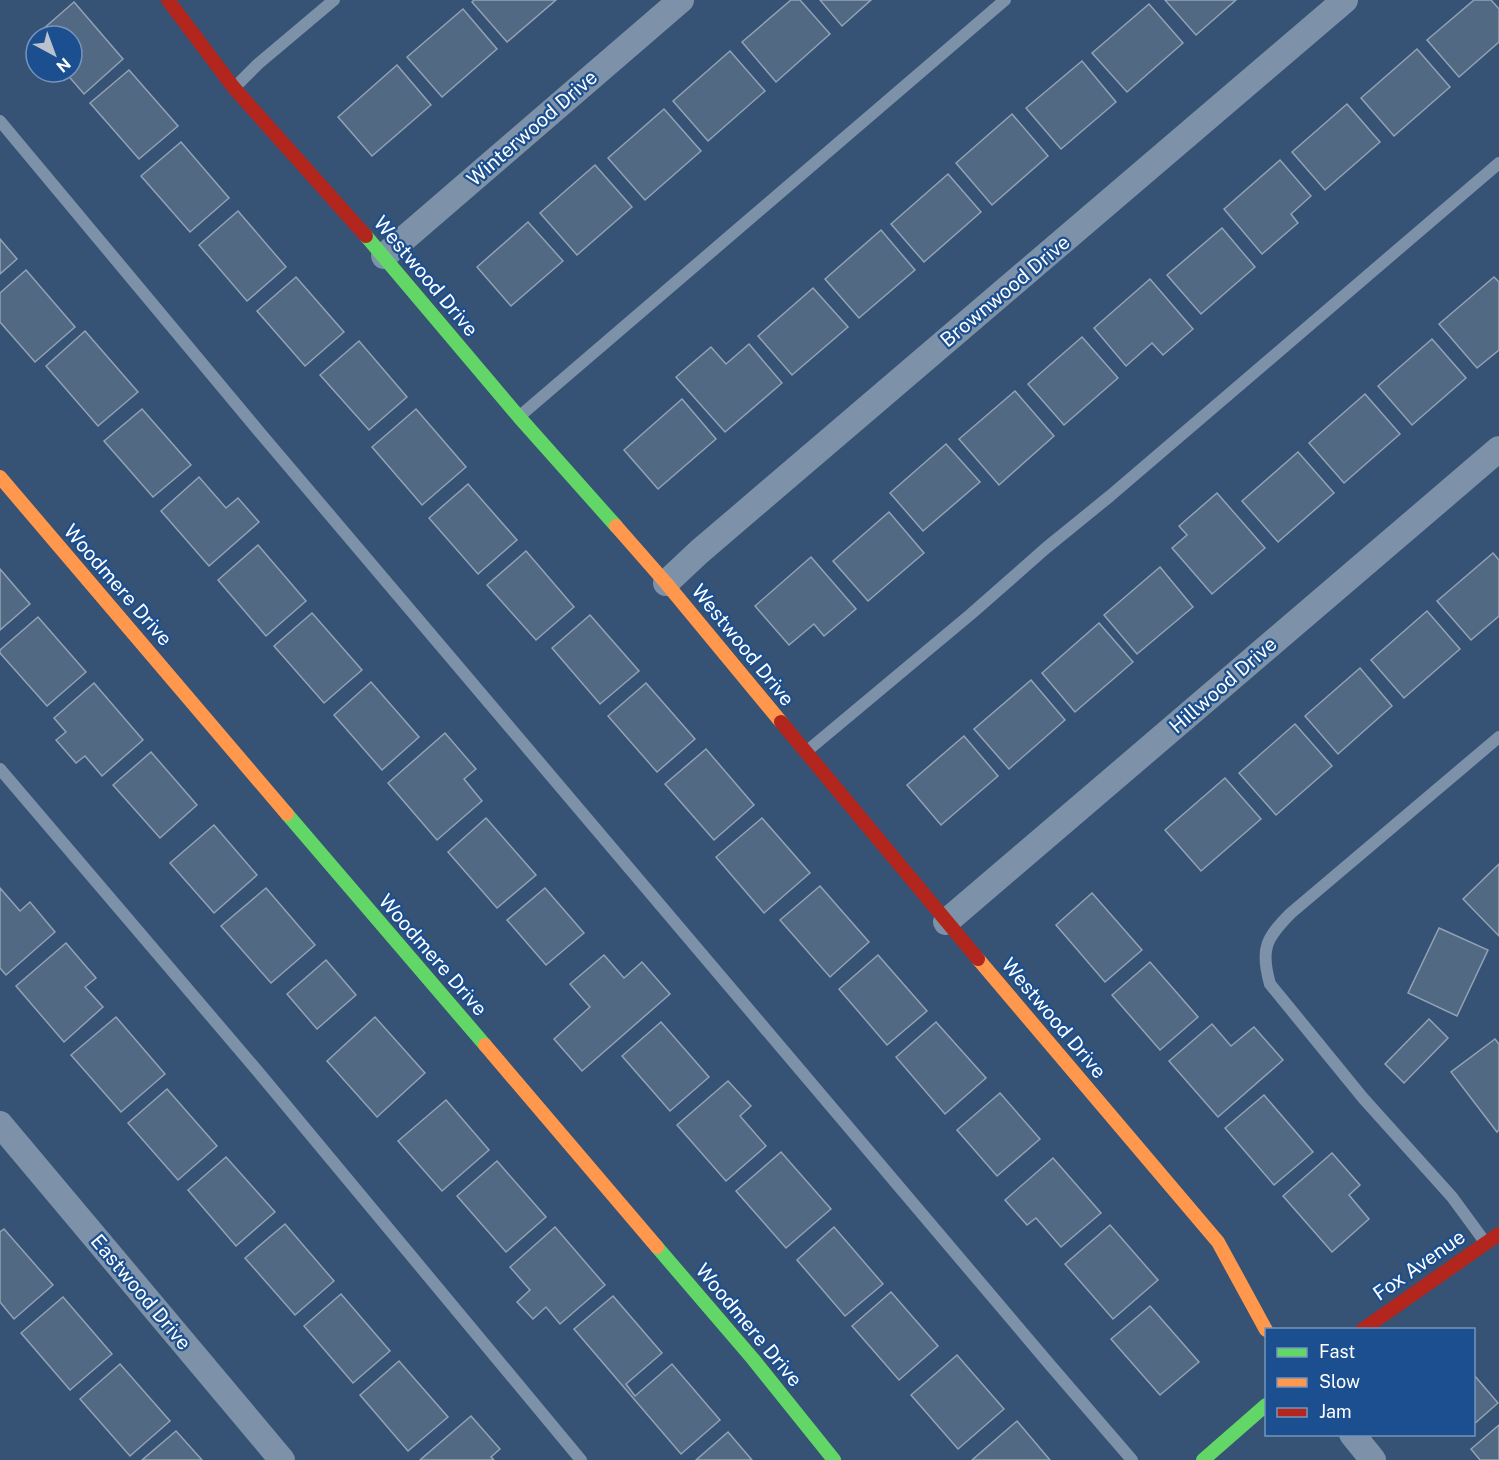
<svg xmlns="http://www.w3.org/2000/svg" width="1499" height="1460" font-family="'Public Sans',sans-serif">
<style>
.building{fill:#526984;stroke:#92a2b6;stroke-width:1.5}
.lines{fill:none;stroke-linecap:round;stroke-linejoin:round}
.lane{stroke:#7d92a8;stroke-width:12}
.street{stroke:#7d92a8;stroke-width:26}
.fast{stroke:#63d668;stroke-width:14}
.slow{stroke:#ff974d;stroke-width:14}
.jam{stroke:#b3261e;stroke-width:14}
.labels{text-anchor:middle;stroke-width:4.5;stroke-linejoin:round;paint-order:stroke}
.street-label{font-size:20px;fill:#fff;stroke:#1b4f8f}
</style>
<rect width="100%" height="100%" fill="#365274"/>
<g class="building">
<polygon points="474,0 556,0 507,42 472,2"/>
<polygon points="791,0 800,0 830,34 776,82 742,42"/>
<polygon points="820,0 871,0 842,26"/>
<polygon points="1165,0 1236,0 1196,35"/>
<polygon points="1474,0 1491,0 1499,9 1499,42 1459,77 1427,40"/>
<polygon points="74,2 123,59 84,94 65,72 72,72 72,36 36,36 36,39 34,37"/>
<polygon points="1149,4 1183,43 1127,92 1092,53"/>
<polygon points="463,9 497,49 442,97 407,57"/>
<polygon points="1417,49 1450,87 1394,136 1361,98"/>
<polygon points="730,51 765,91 708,141 673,101"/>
<polygon points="1082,61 1116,102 1061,149 1026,108"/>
<polygon points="397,65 431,105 372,156 338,117"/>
<polygon points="129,70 178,126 139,159 90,103"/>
<polygon points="1347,104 1380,142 1325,190 1292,152"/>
<polygon points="664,109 701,151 645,200 608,158"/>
<polygon points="1012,114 1048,156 992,205 956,163"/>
<polygon points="181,142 229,198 190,232 141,176"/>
<polygon points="1280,160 1311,196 1291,214 1298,223 1262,254 1224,209"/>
<polygon points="595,165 632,207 577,255 540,213"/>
<polygon points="948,174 981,212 924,262 891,224"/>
<polygon points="238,211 286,267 247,301 199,245"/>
<polygon points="528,222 563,261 511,306 477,267"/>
<polygon points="1222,228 1255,267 1201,314 1167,275"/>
<polygon points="881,230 915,270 859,318 825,279"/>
<polygon points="0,239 17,259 0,274"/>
<polygon points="26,270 75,327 35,362 0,322 0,293"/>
<polygon points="296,277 344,332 305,366 257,311"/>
<polygon points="1494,277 1499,282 1499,350 1477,368 1439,324"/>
<polygon points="1150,279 1193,329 1163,355 1152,343 1126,366 1094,328"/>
<polygon points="813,288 848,327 792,375 758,336"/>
<polygon points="85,331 138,392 98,426 46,366"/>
<polygon points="1082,337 1118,378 1064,425 1028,384"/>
<polygon points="1432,339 1466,378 1412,425 1378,386"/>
<polygon points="359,341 407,397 369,430 320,375"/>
<polygon points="749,344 782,383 725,432 676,377 711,347 726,364"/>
<polygon points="1015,391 1054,436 999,485 959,439"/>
<polygon points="1365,394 1400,434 1344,483 1309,443"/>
<polygon points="682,399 716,439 658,489 624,450"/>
<polygon points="142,409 191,465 153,497 104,441"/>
<polygon points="416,409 466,467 422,505 372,447"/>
<polygon points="946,444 980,482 923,531 890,493"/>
<polygon points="1298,452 1334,493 1278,542 1242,501"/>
<polygon points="199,477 226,508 238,498 259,522 209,566 161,511"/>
<polygon points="468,484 517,540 478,574 429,518"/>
<polygon points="1217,493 1265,548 1212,594 1172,548 1187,535 1179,526"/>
<polygon points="889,512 924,553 868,601 833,561"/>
<polygon points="258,545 306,601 266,636 218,580"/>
<polygon points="526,551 574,607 536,640 487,585"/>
<polygon points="1493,553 1499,560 1499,616 1471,640 1437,601"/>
<polygon points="811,557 856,609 824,636 814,624 789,645 755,606"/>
<polygon points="1160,567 1193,607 1137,654 1104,615"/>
<polygon points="0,569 30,604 0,630"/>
<polygon points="1427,611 1460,649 1404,698 1371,660"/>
<polygon points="312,613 362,670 324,703 274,646"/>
<polygon points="590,615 639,671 600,704 552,648"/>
<polygon points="38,617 86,672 47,706 0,653 0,650"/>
<polygon points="1099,623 1133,662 1075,712 1042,673"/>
<polygon points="1360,668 1392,706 1338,754 1305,716"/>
<polygon points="1031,680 1065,720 1009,769 974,729"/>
<polygon points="371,682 419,737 382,770 334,715"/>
<polygon points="94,683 143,740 102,776 85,756 76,763 56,740 66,732 54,718"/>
<polygon points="646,683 695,739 657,772 608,716"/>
<polygon points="1295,724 1332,766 1276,815 1239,773"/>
<polygon points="445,733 476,769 464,779 482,801 437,840 388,783"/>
<polygon points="964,736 998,776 941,825 907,785"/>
<polygon points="706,749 754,805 714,840 665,784"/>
<polygon points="151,752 197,805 160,838 113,785"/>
<polygon points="1225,778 1261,819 1201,871 1165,830"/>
<polygon points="486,818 536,875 497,908 448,852"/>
<polygon points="762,818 810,873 764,913 716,857"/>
<polygon points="214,825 257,875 214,913 170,863"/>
<polygon points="1499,864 1499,936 1463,899"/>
<polygon points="820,886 869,942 830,977 780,920"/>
<polygon points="0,888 20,911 30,902 55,932 6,975 0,968"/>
<polygon points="266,888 315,945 271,983 221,926"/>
<polygon points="545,888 584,933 546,965 507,920"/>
<polygon points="1092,893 1142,950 1105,982 1056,925"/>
<polygon points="1439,928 1488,950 1457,1016 1408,993"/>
<polygon points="66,943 96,978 85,987 103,1007 64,1042 16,986"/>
<polygon points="604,955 624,978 642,962 670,994 582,1071 554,1039 590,1007 570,984"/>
<polygon points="878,955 927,1011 887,1045 839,989"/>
<polygon points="326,960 356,995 317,1029 287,994"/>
<polygon points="1150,962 1198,1017 1160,1050 1112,995"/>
<polygon points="116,1017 165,1074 121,1112 71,1055"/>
<polygon points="375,1017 425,1073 377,1117 327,1061"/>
<polygon points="1429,1019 1448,1038 1404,1083 1385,1064"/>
<polygon points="661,1022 709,1077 670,1111 622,1056"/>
<polygon points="936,1022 986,1078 945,1114 896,1057"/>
<polygon points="1212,1024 1231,1046 1254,1027 1283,1060 1218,1117 1169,1061"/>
<polygon points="1495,1039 1499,1044 1499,1130 1497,1132 1451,1072"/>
<polygon points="728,1081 751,1106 740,1116 766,1146 726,1181 677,1125"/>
<polygon points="167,1089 217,1146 178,1180 128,1123"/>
<polygon points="1000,1093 1040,1139 997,1176 957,1130"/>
<polygon points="1264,1095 1313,1152 1274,1185 1225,1128"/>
<polygon points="446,1100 489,1150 442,1191 398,1141"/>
<polygon points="781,1152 831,1209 786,1248 736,1191"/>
<polygon points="1332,1153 1360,1185 1349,1195 1369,1219 1332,1252 1283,1196"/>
<polygon points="226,1157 275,1212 236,1246 188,1190"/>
<polygon points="1053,1158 1101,1213 1061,1247 1036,1218 1027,1225 1005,1200"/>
<polygon points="497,1161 546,1217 506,1252 457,1196"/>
<polygon points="285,1224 334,1281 295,1315 245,1258"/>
<polygon points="1110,1225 1158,1280 1113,1319 1065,1264"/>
<polygon points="555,1227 605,1285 560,1324 546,1307 533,1319 517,1302 530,1290 510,1267"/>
<polygon points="834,1227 883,1284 845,1316 797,1260"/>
<polygon points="4,1229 53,1285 14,1319 0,1302 0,1232"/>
<polygon points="891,1292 938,1346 899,1380 852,1326"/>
<polygon points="341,1294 390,1351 353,1383 304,1326"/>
<polygon points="613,1296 662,1353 626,1384 635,1396 672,1364 720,1420 681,1454 574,1329"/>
<polygon points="63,1297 112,1354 70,1390 21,1333"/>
<polygon points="1150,1306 1199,1362 1160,1395 1111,1339"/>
<polygon points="957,1355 1004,1409 958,1449 911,1395"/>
<polygon points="399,1361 448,1417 408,1451 360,1395"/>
<polygon points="120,1364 170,1421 130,1456 80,1399"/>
<polygon points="1474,1375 1498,1403 1474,1424"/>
<polygon points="471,1416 500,1449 491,1457 494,1460 420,1460"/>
<polygon points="1017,1421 1050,1460 972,1460"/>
<polygon points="1499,1425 1499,1460 1480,1460 1471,1449"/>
<polygon points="176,1431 202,1460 142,1460"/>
<polygon points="728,1432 752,1460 696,1460"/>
</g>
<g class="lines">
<g class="lane">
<polyline points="236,86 258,64 334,0"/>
<polyline points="0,121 262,435 1051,1366 1132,1460"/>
<polyline points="521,415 1005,0"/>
<polyline points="807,751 971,614 1046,548 1110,496 1499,163"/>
<polyline points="0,769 255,1068 581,1460"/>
<path d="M1485,1242L1452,1197L1363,1098L1270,984C1260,949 1266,938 1291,913L1499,737"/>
</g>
<g class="street">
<polyline points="384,256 681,0"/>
<polyline points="666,583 699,552 1345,0"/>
<polyline points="946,922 1499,449"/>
<polyline points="0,1124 282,1460"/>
<polyline points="1352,1434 1373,1460"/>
</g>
<g class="fast">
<polyline points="366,236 519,417 616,526"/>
<polyline points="287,814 485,1045"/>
<polyline points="657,1247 753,1359 834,1460"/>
<polyline points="1203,1460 1266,1405"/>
</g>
<g class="slow">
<polyline points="0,477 287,814"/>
<polyline points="616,526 666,583 781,722"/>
<polyline points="978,959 1218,1242 1266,1330"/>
<polyline points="485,1045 657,1247"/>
</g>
<g class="jam">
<polyline points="168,0 234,88 366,236"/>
<polyline points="781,722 978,959"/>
<polyline points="1362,1330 1499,1234"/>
</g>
</g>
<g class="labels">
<g class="street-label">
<text transform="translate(532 128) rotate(-41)" y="7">Winterwood Drive</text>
<text transform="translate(426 276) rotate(50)" y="7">Westwood Drive</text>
<text transform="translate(1005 291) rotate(-40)" y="7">Brownwood Drive</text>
<text transform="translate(118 585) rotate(49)" y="7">Woodmere Drive</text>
<text transform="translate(743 645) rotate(51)" y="7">Westwood Drive</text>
<text transform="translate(1223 685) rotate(-41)" y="7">Hillwood Drive</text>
<text transform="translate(433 955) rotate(49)" y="7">Woodmere Drive</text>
<text transform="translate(1054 1018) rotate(50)" y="7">Westwood Drive</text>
<text transform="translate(1419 1265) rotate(-35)" y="7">Fox Avenue</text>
<text transform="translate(141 1292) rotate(50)" y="7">Eastwood Drive</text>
<text transform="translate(749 1325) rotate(50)" y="7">Woodmere Drive</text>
</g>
</g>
<rect x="1265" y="1328" width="210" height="108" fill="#1b4f8f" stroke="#7695bc" stroke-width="1.5"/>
<rect x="1277" y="1348" width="30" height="9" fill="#63d668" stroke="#7695bc" stroke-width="1.5"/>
<text x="1319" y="1358" font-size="18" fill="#ffffff">Fast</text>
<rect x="1277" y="1378" width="30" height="9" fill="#ff974d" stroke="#7695bc" stroke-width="1.5"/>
<text x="1319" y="1388" font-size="18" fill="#ffffff">Slow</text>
<rect x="1277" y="1408" width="30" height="9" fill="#b3261e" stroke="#7695bc" stroke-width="1.5"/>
<text x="1319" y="1418" font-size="18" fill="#ffffff">Jam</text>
<g transform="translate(54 54) rotate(139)"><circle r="28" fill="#1b4f8f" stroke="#7695bc" stroke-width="1.5"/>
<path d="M0-4.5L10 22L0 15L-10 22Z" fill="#b9c2ce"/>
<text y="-9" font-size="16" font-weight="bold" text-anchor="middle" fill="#ffffff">N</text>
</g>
</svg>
